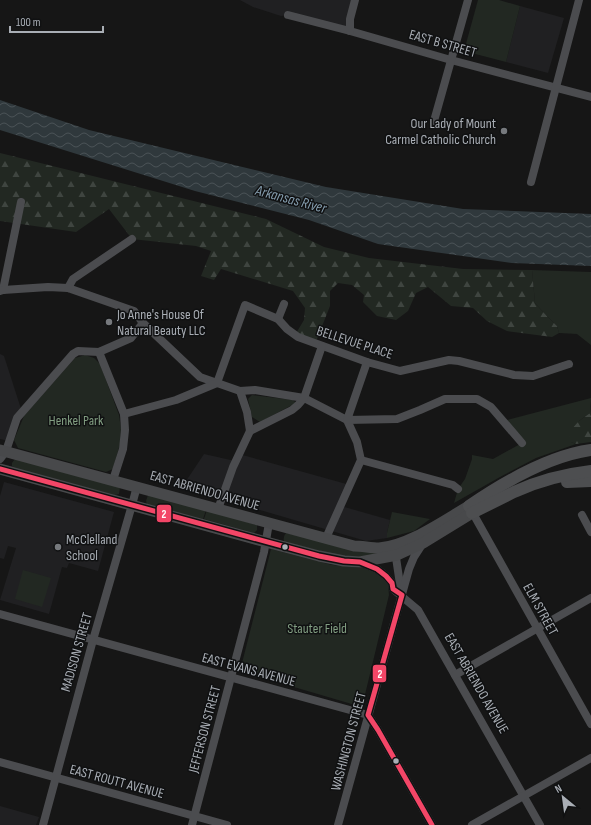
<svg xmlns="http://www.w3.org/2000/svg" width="591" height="825" font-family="'Sofia Sans Condensed',sans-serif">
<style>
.built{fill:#202022}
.green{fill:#222822}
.forest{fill:url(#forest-firs)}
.water{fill:url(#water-waves)}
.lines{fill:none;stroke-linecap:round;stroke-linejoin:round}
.minor{stroke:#4b4c4f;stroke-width:8}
.major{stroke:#48494b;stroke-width:11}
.highway{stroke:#4d4e50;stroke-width:12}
.bus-1-casing{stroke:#101112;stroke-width:8}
.bus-1{stroke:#f34667;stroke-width:5}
.poi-dot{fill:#76797d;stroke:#101112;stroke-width:1.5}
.bus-dot{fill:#a9aeb5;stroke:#101112;stroke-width:1.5}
.labels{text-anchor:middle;stroke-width:3;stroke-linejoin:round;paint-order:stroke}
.street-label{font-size:14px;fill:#a9aeb5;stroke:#101112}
.poi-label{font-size:14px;fill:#a9aeb5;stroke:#101112;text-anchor:start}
.park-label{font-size:14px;fill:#829e82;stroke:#101112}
.water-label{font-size:15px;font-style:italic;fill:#849cad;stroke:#101112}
.line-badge{stroke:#101112;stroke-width:1.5}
.badge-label{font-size:11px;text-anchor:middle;font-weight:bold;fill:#fff}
</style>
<defs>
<pattern id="forest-firs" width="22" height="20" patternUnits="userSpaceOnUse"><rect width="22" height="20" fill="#222822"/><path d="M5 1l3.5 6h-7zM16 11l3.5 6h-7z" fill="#3f4540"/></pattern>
<pattern id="water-waves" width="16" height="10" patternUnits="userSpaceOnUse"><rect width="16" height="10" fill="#2f383c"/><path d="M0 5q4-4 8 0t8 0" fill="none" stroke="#4a5256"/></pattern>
</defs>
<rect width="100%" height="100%" fill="#161616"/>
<g class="built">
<polygon points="240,0 355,0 350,31 288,15 281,16 253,7"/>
<polygon points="520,6 564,18 548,73 506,62"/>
<polygon points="0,354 4,356 22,412 9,441 0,439"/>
<polygon points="204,454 235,461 239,454 350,485 341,506 390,520 387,533 387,538 366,541 182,487"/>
<polygon points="4,482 114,512 98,571 69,563 67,568 62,567 49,614 0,600 16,548 8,546 4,559 0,558 0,496"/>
<polygon points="0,806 39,817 36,825 0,825"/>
</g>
<g class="green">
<polygon points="478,0 499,0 520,6 506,62 464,51"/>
<polygon points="532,270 591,272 591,345 577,334 559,333 557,326 544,313 535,303"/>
<polygon points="85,355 94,358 100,364 119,415 121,429 120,444 113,469 106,472 18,448 14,440 24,416 75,358"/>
<polygon points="252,395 293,400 296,403 260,422 252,417 248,399"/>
<polygon points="591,398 590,413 579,421 571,442 576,444 536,458 500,477 454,503 458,489 465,479 472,459 472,455 493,459 522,443 503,421"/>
<polygon points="15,459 120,487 119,494 115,495 13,467 12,466 12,463"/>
<polygon points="148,495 206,510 203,519 147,504 146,501"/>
<polygon points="207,510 257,525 257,530 254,533 204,519"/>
<polygon points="392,512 430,519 414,531 387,538 387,533"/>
<path d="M286,533L380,553L363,557L342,556L284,542C283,539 284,535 286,533Z"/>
<polygon points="271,549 332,565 373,569 388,583 389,595 362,707 240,671"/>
<polygon points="23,570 51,578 42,607 15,599"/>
</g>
<g class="forest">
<polygon points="0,153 266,219 324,247 369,258 463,269 532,270 535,303 544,313 557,326 559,333 552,337 507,331 487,321 473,308 451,306 428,287 416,293 408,311 396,320 377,316 363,302 364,295 352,285 338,283 330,291 330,306 315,344 295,335 304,320 305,308 293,291 221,269 214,280 201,276 211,251 196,246 132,239 109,209 76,232 0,221"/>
<polygon points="591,406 591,442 576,444 571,442 569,432 579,421 590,413"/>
</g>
<polygon class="water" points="0,100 89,130 326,187 463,209 591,214 591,266 512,263 378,244 309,220 195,191 0,130"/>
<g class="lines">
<g class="minor">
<polyline points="288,15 350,31 451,60 591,97"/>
<polyline points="350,31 350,19 355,0"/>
<polyline points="434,121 468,0"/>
<polyline points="531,182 579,0"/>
<polyline points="68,288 73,279 132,239"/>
<polyline points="3,290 21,202"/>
<polyline points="0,291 3,290 48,287 68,288 134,311 143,323 200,377 240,391 255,390 304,398 347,420 357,442 361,460 326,538"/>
<polyline points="278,319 284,304"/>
<polyline points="99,352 124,414 125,430 123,449 113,480"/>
<polyline points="367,362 347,420 397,419 420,410 445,399 477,399 491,407 522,443"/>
<polyline points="124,414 176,400 217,383 245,305 278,319 287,329 298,337 367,362 400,371 449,360 459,361 514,375 533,376 569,364"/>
<polyline points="250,431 292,410 298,405 304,398 322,346"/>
<polyline points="0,459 6,451 17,418 73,354 78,351 99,352 131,338 143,323"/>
<polyline points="361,460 453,485 458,489"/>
<polyline points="470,508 591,724"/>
<polyline points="218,509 233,467 250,431 247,412 240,391"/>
<polyline points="582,515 591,532"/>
<polyline points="395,551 401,591"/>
<polyline points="360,562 377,569 386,576 392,583 393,589 418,610 540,825"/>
<polyline points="0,614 368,715 378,730 432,825"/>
<polyline points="455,675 591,598"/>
<polyline points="0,762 227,825"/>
<polyline points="43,825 93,640 132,505 137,486"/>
<polyline points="192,825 264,552 269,523"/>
<polyline points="338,825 409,569 414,557 423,543"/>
<polyline points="472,825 591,758"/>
</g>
<g class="major">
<path d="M0,450L354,546C362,546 371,548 379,548C408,546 443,521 469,506"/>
<polyline points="0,469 266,542 319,556 344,561 360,562 397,555 423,543 472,513"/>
</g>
<g class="highway">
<polyline points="567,482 591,481"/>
<path d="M469,506C504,482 548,456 591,450"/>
<path d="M472,513C486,506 500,499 514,492C538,481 565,474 591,471"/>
</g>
<g class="bus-1-casing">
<polyline id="bus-1" points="0,469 319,556 344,561 360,562 377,569 386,576 392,583 393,589 402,595 368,715 378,730 432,825"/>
</g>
<use href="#bus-1" class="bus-1"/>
</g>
<g class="poi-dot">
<circle cx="504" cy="131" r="4"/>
<circle cx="109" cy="322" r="4"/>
<circle cx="58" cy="547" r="4"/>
</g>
<g class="bus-dot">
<circle cx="285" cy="547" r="3.5"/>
<circle cx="396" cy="761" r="3.5"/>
</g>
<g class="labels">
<g class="street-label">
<text transform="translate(443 43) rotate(16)" y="5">EAST B STREET</text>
<text transform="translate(355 342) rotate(18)" y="5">BELLEVUE PLACE</text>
<text transform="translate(205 490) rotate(16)" y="5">EAST ABRIENDO AVENUE</text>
<text transform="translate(541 609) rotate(61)" y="5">ELM STREET</text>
<text transform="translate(76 652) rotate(-74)" y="5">MADISON STREET</text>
<text transform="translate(249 669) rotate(15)" y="5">EAST EVANS AVENUE</text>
<text transform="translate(477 683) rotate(60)" y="5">EAST ABRIENDO AVENUE</text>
<text transform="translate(204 729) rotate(-75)" y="5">JEFFERSON STREET</text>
<text transform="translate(348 741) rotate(-75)" y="5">WASHINGTON STREET</text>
<text transform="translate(117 781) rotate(15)" y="5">EAST ROUTT AVENUE</text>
</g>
<g class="poi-label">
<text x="496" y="128" text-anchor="end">Our Lady of Mount<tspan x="496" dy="16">Carmel Catholic Church</tspan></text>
<text x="117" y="319">Jo Anne's House Of<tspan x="117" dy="16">Natural Beauty LLC</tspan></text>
<text x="66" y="544">McClelland<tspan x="66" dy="16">School</tspan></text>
</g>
<g class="park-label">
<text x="76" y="425">Henkel Park</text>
<text x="317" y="633">Stauter Field</text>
</g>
<g class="water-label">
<text transform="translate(291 199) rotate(15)" y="5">Arkansas River</text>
</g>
</g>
<g class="line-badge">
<rect x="156" y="504" width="16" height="19" rx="4" fill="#f34667"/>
<rect x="372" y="664" width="15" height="19" rx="4" fill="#f34667"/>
</g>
<g class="badge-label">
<text x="164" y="518">2</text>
<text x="380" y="678">2</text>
</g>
<g transform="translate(563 797) rotate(331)" stroke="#101112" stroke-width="3" paint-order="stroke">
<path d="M0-3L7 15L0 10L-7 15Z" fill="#a9aeb5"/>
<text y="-6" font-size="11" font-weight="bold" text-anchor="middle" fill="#a9aeb5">N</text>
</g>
<path d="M10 26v6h93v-6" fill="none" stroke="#a9aeb5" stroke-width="2"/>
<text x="16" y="26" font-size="12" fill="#a9aeb5" stroke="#101112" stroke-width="3" paint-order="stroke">100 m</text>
</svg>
